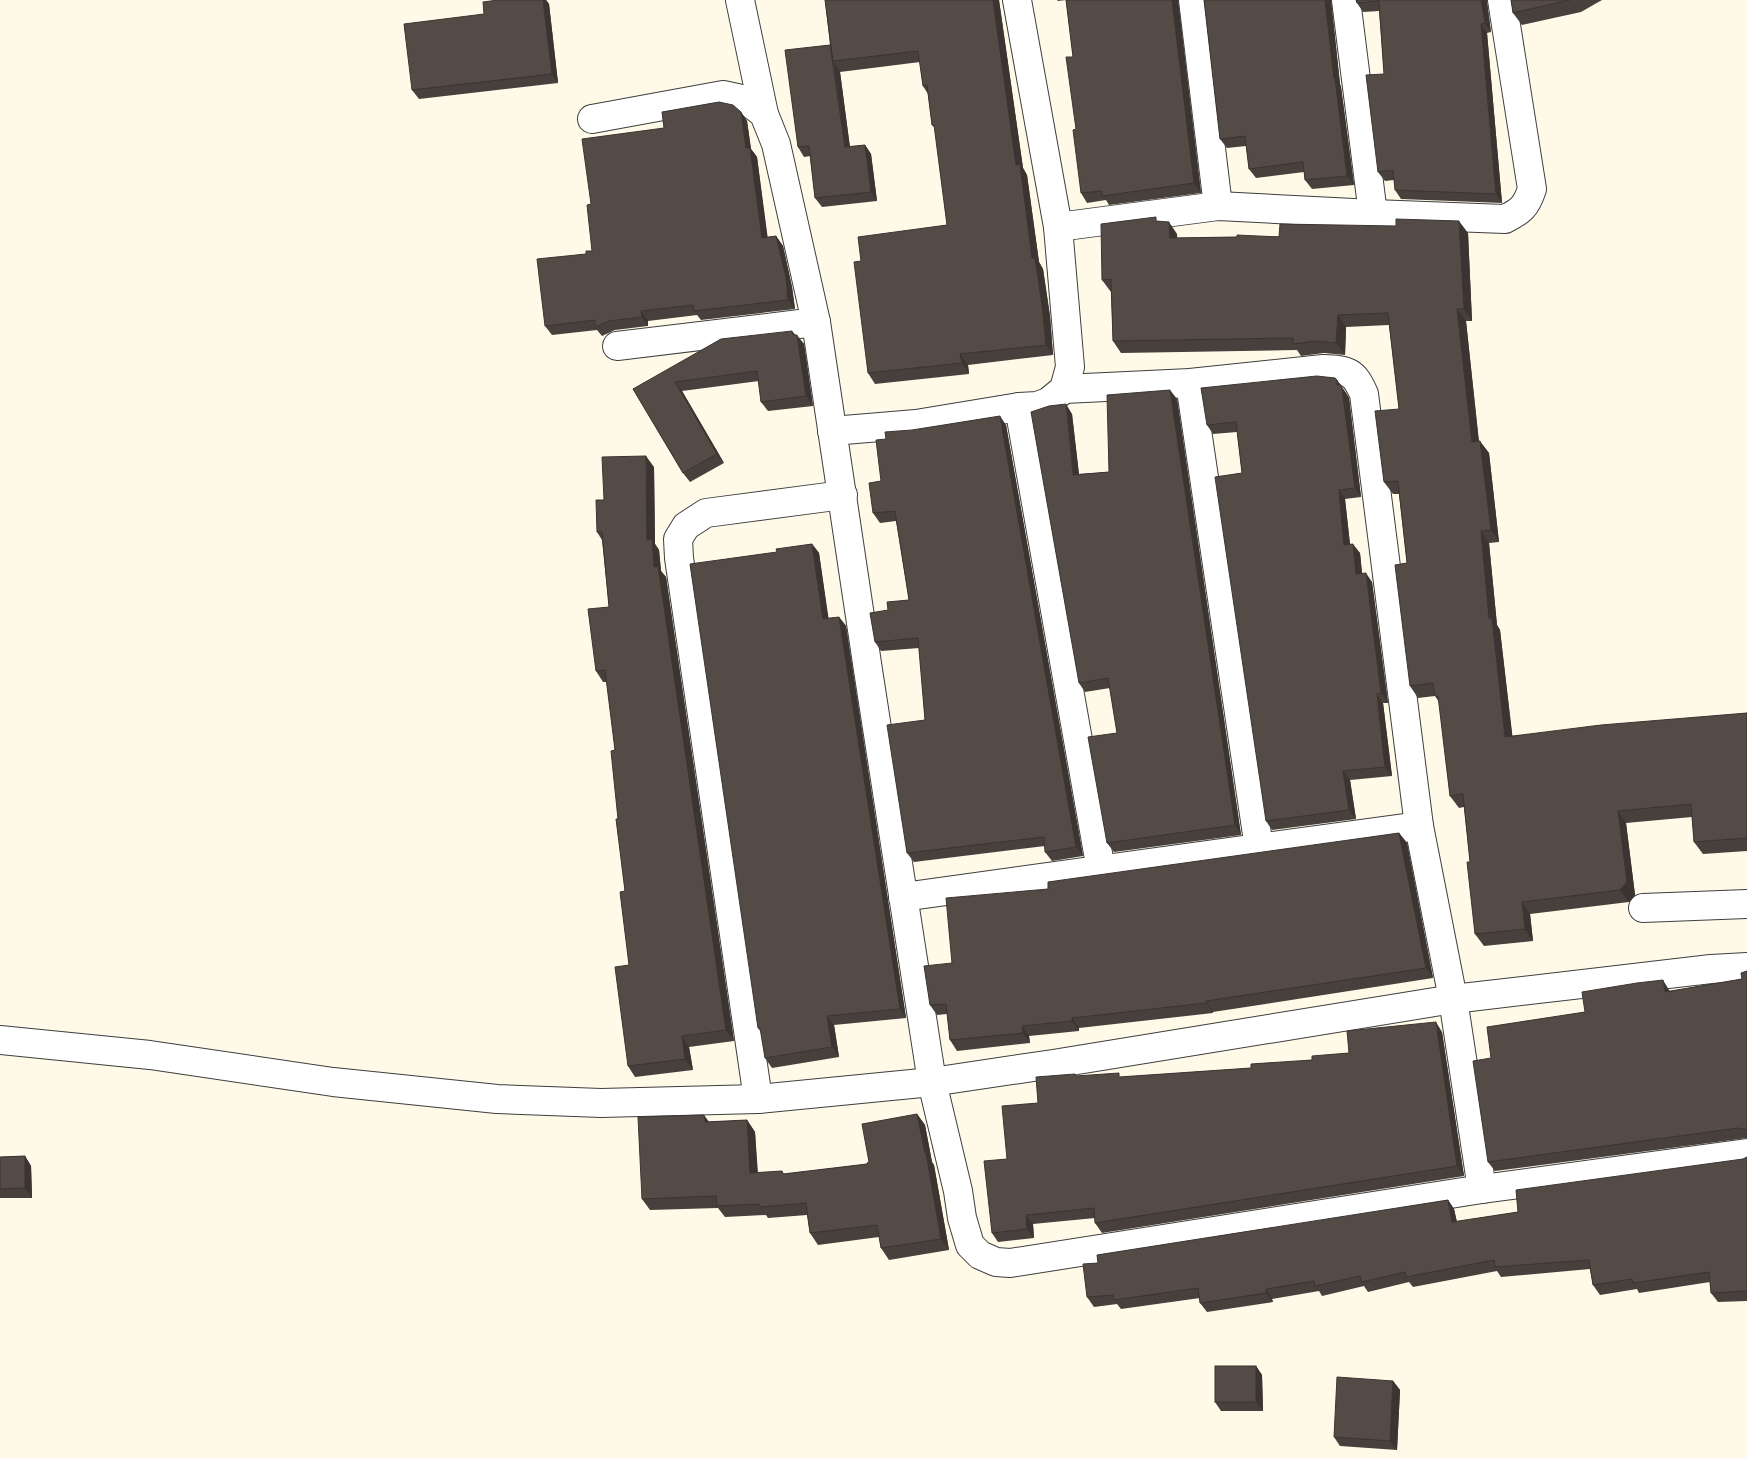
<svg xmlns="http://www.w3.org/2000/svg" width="1747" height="1458" font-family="Lora,serif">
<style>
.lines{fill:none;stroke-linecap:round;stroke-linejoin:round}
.minor-casing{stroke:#3e3e3e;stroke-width:30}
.minor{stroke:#fff;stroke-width:28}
.wall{fill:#48403c}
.shaded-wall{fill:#3b3431}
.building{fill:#544b46;stroke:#3b3431}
</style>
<rect width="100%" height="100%" fill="#fffae8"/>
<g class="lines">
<g class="minor-casing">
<g id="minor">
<polyline points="740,0 764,114"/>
<polyline points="1193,0 1218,206"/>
<polyline points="1346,0 1373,214"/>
<polyline points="592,119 723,95 746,100 764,114 776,144 816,322 868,670 932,1082 958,1191 962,1218 970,1245 980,1255 996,1262 1010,1263 1482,1189 1747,1153"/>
<path d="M1058,227L1218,206L1373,214L1505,219C1521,211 1526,207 1532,189L1502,0"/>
<polyline points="617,346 816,322"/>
<polyline points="1190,383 1259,848"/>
<path d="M1064,389L1190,383L1323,369C1348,370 1354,371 1364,394L1419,826L1453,999L1482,1189"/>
<polyline points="1019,407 1101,870"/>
<polyline points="832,431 916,424 1019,407 1037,406 1048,402 1064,389 1070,367 1058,227 1017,0"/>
<polyline points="903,897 1419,826"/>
<polyline points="1643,908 1747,904"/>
<polyline points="0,1040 150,1055 333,1082 497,1099 601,1103 758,1099 932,1082 1053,1064 1453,999 1711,969 1747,967"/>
<polyline points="758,1099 679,558 678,539 686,526 706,513 843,495"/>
</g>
</g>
<use href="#minor" class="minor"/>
</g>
<g class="wall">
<polygon points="498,0 546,0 549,4 558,83 419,99 412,90"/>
<polygon points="825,0 999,0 1023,168 1027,175 1039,262 1043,269 1050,316 1053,355 968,365 969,374 875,384 868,373 861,261 947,225 935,128 932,125 928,94 923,86 920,62 840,72 850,147 865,145 871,154 877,201 822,207 815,198 810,156 804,157 798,147 830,45"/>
<polygon points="1057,0 1178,0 1201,193 1109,205 1106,200 1087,203 1081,193 1076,129 1073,57 1066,0 1058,1"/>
<polygon points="1204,0 1331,0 1340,84 1341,87 1354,185 1312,189 1305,180 1304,172 1256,178 1249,169 1246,146 1227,148 1220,139"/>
<polygon points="1356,0 1487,2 1491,32 1487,33 1502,203 1401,199 1395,190 1394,180 1385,181 1378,172 1384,74 1379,11 1363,12 1357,3"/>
<polygon points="1511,0 1602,0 1581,12 1522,25 1513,13"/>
<polygon points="741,112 747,121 751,149 757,157 767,237 776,236 783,246 792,287 795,309 701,320 697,315 648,321 648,326 615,330 602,336 597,330 552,335 545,326 586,254 592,251 591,204 664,128"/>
<polygon points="1159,221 1177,234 1177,238 1468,233 1472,321 1466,321 1479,441 1489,453 1499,542 1489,543 1497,625 1500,630 1512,736 1747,713 1747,851 1703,854 1694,842 1692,817 1626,823 1635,895 1629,902 1530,914 1533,941 1484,946 1475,934 1470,862 1464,807 1459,808 1450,796 1439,702 1435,696 1418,698 1410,686 1407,563 1399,494 1393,494 1384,482 1399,409 1389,325 1346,327 1345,355 1324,353 1301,356 1297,350 1121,353 1113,341 1111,292 1102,280"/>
<polygon points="795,335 804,344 813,406 768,411 761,402 759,381 682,391 724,463 690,482 683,473 633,389"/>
<polygon points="1337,380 1346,393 1349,398 1361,497 1345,499 1350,544 1360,553 1362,573 1372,582 1388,703 1383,703 1392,776 1350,780 1356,819 1272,830 1266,821 1242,473 1237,432 1213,434 1207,425"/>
<polygon points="1177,399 1241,835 1114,852 1107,843 1117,733 1110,688 1085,692 1079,683 1072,414 1079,474 1109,472"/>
<polygon points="1006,425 1083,856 1052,861 1045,852 1045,846 914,862 907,853 925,720 919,648 881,651 875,642 888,610 909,600 896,521 880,523 873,513 881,481"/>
<polygon points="654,467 655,544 659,550 661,571 666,577 734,1041 689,1047 693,1070 635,1077 628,1066 629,965 625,891 618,819 615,750 607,682 603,682 596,671 609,607 602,540 597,532"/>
<polygon points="812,544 819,553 828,618 839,617 846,626 906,1018 834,1025 839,1057 772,1068 765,1058 761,1032 758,1028 777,552"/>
<polygon points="1399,833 1407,843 1433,978 1213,1012 1213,1013 1079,1028 1079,1031 1029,1036 1030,1043 957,1051 950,1040 947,1014 937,1015 930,1005 952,963 1048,889"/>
<polygon points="1747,971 1747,1138 1495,1171 1488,1162 1491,1058 1585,1012 1669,990 1670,991 1742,979"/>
<polygon points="1442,1032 1464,1176 1102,1233 1095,1223 1095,1218 1033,1224 1034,1238 998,1242 992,1233 1007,1159 1038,1103 1075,1074 1077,1076 1122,1077 1251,1068 1312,1060 1349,1053"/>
<polygon points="917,1114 925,1125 932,1162 934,1165 949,1250 889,1260 881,1248 879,1237 818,1245 810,1233 807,1215 768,1218 766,1215 725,1217 718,1208 650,1210 642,1199 710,1122 747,1120 755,1132 758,1173 782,1171 784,1174 867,1164"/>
<polygon points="25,1156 31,1166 32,1198 0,1198 0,1157"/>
<polygon points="1747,1157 1747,1301 1718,1302 1711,1293 1710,1282 1639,1293 1637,1289 1600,1295 1593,1285 1590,1269 1501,1277 1497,1271 1413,1287 1409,1282 1368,1292 1364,1286 1322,1296 1319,1291 1272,1299 1273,1302 1207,1312 1200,1303 1200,1298 1121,1309 1117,1304 1094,1307 1087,1297 1098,1263 1448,1200 1454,1209 1457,1222 1518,1212 1743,1159"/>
<polygon points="1256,1366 1262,1375 1263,1411 1221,1411 1215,1402"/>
<polygon points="1393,1381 1400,1390 1397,1450 1340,1446 1334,1437"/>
</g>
<g class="shaded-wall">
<polygon points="543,0 546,0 549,4 558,83 552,74"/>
<polygon points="993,0 999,0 1023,168 1027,175 1039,262 1043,269 1050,316 1053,355 1046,345 1016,165"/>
<polygon points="1172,0 1178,0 1201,193 1194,183"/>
<polygon points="1325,0 1331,0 1340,84 1341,87 1354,185 1347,176 1334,78"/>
<polygon points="1481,0 1487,0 1487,2 1491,32 1485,23"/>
<polygon points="1481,24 1487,33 1502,203 1496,194"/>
<polygon points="834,62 840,72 851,156 845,147"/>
<polygon points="741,112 747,121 751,149 757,157 769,247 762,238 746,148"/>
<polygon points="865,145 871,154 877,201 871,192"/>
<polygon points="1459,221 1468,233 1472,321 1464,309"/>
<polygon points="1169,222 1177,234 1178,250 1170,238"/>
<polygon points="776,236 783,246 792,287 795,309 788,300"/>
<polygon points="1457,309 1466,321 1480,454 1472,442"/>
<polygon points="641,311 648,321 648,326 642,317"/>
<polygon points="1338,315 1346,327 1345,355 1336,343"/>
<polygon points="792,331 798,338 797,335 804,344 813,406 806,396"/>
<polygon points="960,354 968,365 969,374 962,363"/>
<polygon points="1337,380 1346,393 1349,398 1361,497 1355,488 1337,385"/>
<polygon points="675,382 682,391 724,463 717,454"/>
<polygon points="1170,390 1177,399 1241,835 1235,825"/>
<polygon points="1066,404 1072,414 1080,484 1073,475"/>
<polygon points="1000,416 1006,425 1083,856 1076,847"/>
<polygon points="1480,441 1489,453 1499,542 1491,530"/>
<polygon points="646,456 654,467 655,544 659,550 661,571 666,577 734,1041 726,1030 654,567 647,540"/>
<polygon points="1339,490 1345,499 1351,554 1344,545"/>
<polygon points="1481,531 1489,543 1497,625 1500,630 1514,749 1505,737 1489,618"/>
<polygon points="812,544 819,553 830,628 823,619"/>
<polygon points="1353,544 1360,553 1363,583 1356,574"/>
<polygon points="1366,573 1372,582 1388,703 1381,693"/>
<polygon points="839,617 846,626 906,1018 900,1009"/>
<polygon points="1377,694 1383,703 1392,776 1385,767"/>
<polygon points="1343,771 1350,780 1356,819 1349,810"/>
<polygon points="1618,811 1626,823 1635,895 1629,902 1620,890"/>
<polygon points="1399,833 1407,843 1433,978 1426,968"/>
<polygon points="1522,902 1530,914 1533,941 1525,929"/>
<polygon points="1663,980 1669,990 1672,1002 1665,992"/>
<polygon points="1206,1001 1213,1012 1213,1013 1206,1003"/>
<polygon points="827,1016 834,1025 839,1057 832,1047"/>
<polygon points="1072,1018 1079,1028 1079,1031 1072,1021"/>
<polygon points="1436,1022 1442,1032 1464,1176 1457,1166"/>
<polygon points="1022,1026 1029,1036 1030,1043 1023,1033"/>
<polygon points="682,1036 689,1047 693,1070 685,1059"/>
<polygon points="917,1114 925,1125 932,1162 934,1165 949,1250 941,1239"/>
<polygon points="704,1115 712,1126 705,1122"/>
<polygon points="747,1120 755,1132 758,1185 750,1173"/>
<polygon points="25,1156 31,1166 32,1198 25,1188"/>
<polygon points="1448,1200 1454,1209 1459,1232 1452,1222"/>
<polygon points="1026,1215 1033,1224 1034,1238 1027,1229"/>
<polygon points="1266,1289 1272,1299 1273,1302 1266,1293"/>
<polygon points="1256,1366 1262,1375 1263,1411 1256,1402"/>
<polygon points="1393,1381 1400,1390 1397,1450 1390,1441"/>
</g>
<g class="building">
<polygon points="498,0 543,0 552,74 412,90 404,24 484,14 483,2"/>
<polygon points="825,0 993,0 1016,165 1020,164 1032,258 1035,258 1042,305 1046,345 960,354 962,363 868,373 854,262 861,261 858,237 947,225 934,125 932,125 927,85 923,86 918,51 833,61"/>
<polygon points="1066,0 1172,0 1194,183 1102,196 1102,191 1081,193 1073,130 1076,129 1066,57 1073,57"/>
<polygon points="1204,0 1325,0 1334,78 1335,78 1347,176 1305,180 1303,162 1249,169 1245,136 1220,139"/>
<polygon points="1356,0 1481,0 1485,23 1481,24 1496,194 1395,190 1393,170 1378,172 1366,75 1384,74 1379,1 1357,3"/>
<polygon points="1511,0 1570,0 1513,13"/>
<polygon points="830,45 845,147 865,145 871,192 815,198 809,146 798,147 785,50"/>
<polygon points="719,102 733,105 741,112 746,148 750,148 762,238 776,236 786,277 788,300 694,311 693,305 641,311 642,317 609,321 595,327 595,320 545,326 537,259 586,254 586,251 592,251 587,205 591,204 582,139 664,128 662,112"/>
<polygon points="1156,217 1156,221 1169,222 1170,238 1237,237 1237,235 1279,237 1280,224 1396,226 1396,219 1459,221 1464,309 1457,309 1472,442 1480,441 1491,530 1481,531 1489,618 1492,618 1505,737 1601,725 1747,713 1747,838 1694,842 1691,804 1618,811 1627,882 1620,890 1522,902 1525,929 1475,934 1467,862 1470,862 1463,794 1450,796 1438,696 1435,696 1433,683 1410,686 1395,565 1407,563 1398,481 1384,482 1375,411 1399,409 1388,313 1338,315 1336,343 1315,341 1293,344 1293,338 1113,341 1111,279 1102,280 1101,224"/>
<polygon points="792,331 793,335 797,335 806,396 761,402 757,371 675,382 717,454 683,473 633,389 721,339"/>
<polygon points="1317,376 1335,378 1337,380 1337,385 1340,384 1342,389 1355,488 1339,490 1344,545 1353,544 1356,574 1366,573 1381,693 1377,694 1385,767 1343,771 1349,810 1266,821 1215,477 1242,473 1236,422 1207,425 1201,388"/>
<polygon points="1170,390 1235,825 1107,843 1088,737 1117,733 1108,678 1079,683 1031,412 1049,406 1066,404 1073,475 1109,472 1107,395"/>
<polygon points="1000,416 1076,847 1045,852 1044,837 907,853 887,725 925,720 918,638 875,642 870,613 888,610 887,602 909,600 895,511 873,513 869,483 881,481 876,440 886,439 885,432 912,430"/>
<polygon points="646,456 647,540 652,539 654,567 658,566 726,1030 682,1036 685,1059 628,1066 615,967 629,965 620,892 625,891 616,819 618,819 611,751 615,750 605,670 596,671 588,609 609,607 602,532 597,532 596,500 604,500 602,457"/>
<polygon points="812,544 823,619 839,617 900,1009 827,1016 832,1047 765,1058 760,1028 758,1028 690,564 777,552 776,549"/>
<polygon points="1399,833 1426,968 1206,1001 1206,1003 1072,1018 1072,1021 1022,1026 1023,1033 950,1040 946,1004 930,1005 924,966 952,963 946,898 1048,889 1048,882"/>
<polygon points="1747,971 1747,1130 1738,1128 1488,1162 1473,1061 1491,1058 1487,1027 1585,1012 1582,992 1637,983 1663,980 1665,992 1742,979 1741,973"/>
<polygon points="1436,1022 1457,1166 1095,1223 1094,1208 1026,1215 1027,1229 992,1233 984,1161 1007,1159 1002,1106 1038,1103 1036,1077 1075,1074 1076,1076 1119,1073 1119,1077 1251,1068 1251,1064 1312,1060 1312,1056 1349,1053 1347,1031"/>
<polygon points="917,1114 925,1153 926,1153 941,1239 881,1248 877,1225 810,1233 806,1203 760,1207 759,1204 717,1206 716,1196 642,1199 638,1117 704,1115 705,1122 747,1120 750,1173 782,1171 783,1174 867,1164 867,1163 869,1162 862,1124"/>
<polygon points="25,1156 25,1188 0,1189 0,1157"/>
<polygon points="1747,1157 1747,1291 1711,1293 1709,1272 1633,1283 1632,1279 1593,1285 1589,1260 1495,1267 1494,1260 1406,1277 1405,1272 1362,1282 1360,1276 1315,1286 1314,1281 1266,1289 1266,1293 1200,1303 1198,1288 1114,1300 1113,1295 1087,1297 1083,1264 1098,1263 1097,1255 1448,1200 1452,1222 1518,1212 1516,1190 1743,1159"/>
<rect x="1215" y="1366" width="41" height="36"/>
<polygon points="1337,1377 1393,1381 1390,1441 1334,1437"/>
</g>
</svg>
